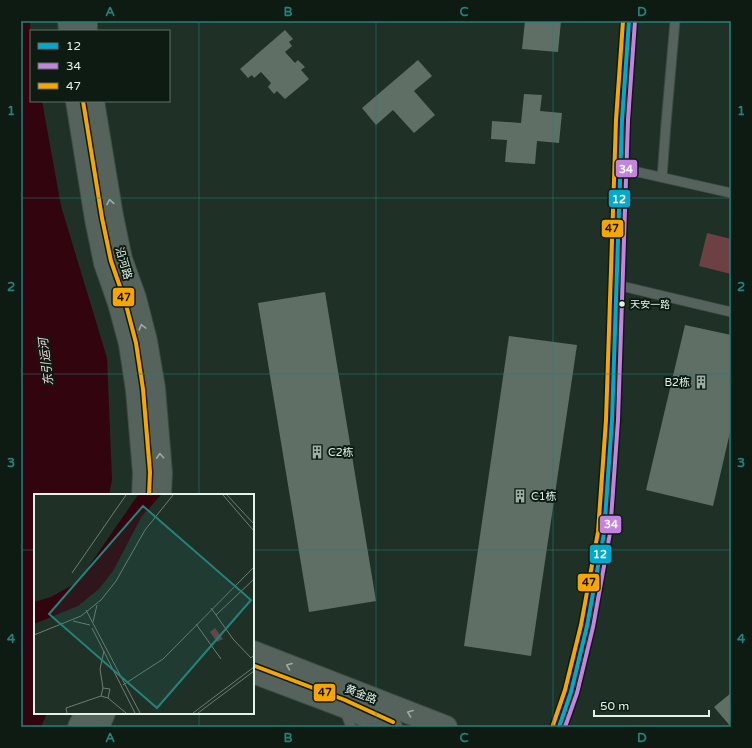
<svg xmlns="http://www.w3.org/2000/svg" width="752" height="748" font-family="'Varela Round','Noto Sans SC',sans-serif">
<style>
.green{fill:#6d4044}
.water{fill:#32040d}
.building{fill:#606f66}
.lines{fill:none;stroke-linecap:round;stroke-linejoin:round}
.lane-casing{stroke:#3c4b42;stroke-width:11}
.secondary-casing{stroke:#3c4b42;stroke-width:24}
.lane{stroke:#56635c;stroke-width:9}
.secondary{stroke:#56635c;stroke-width:22}
.bus-1-casing{stroke:#0e1b13;stroke-width:7}
.bus-2-casing{stroke:#0e1b13;stroke-width:7}
.bus-3-casing{stroke:#0e1b13;stroke-width:7}
.bus-1{stroke:#00a9ce;stroke-width:4}
.bus-2{stroke:#c483df;stroke-width:4}
.bus-3{stroke:#f7a600;stroke-width:4}
.oneway{stroke:#9caba2}
.grid{fill:none;stroke:#24827a;stroke-width:1;stroke-opacity:0.55}
.bus-dot{fill:#e1f3e7;stroke:#0e1b13;stroke-width:1.5}
.labels{text-anchor:middle;stroke-width:4;stroke-linejoin:round;paint-order:stroke}
.bus-label{font-size:10px;fill:#e1f3e7;stroke:#0e1b13;text-anchor:start}
.street-label{font-size:11px;fill:#e1f3e7;stroke:#0e1b13}
.poi-label{font-size:11px;fill:#e1f3e7;stroke:#0e1b13;text-anchor:start}
.water-label{font-size:12px;font-style:italic;fill:#efd5d7;stroke:#0e1b13}
.inset-road{fill:none;stroke:#6d7e73;stroke-width:1}
.view{fill:#24827a;fill-opacity:0.15;stroke:#24827a;stroke-width:2}
.inset-edge{fill:none;stroke:#e1f3e7;stroke-width:2}
.line-badge{stroke:#0e1b13;stroke-width:1.5}
.badge-label{font-size:11px;text-anchor:middle;font-weight:bold;fill:#fff}
.pale-badge-label{font-size:11px;text-anchor:middle;font-weight:bold;fill:#111}
.neatline{fill:none;stroke:#24827a;stroke-width:1.5}
.grid-label{font-size:13px;text-anchor:middle;font-weight:bold;fill:#24827a}
</style>
<rect width="100%" height="100%" fill="#1f3026"/>
<polygon class="green" points="707,233 731,239 731,274 699,266"/>
<polygon class="water" points="21,21 30,21 31,101 42,101 61,206 107,358 112,480 109,495 35,495 35,713 47,713 41,727 21,727"/>
<g class="building">
<polygon points="525,21 561,21 558,52 522,49"/>
<polygon points="285,30 293,39 289,42 292,46 285,52 295,63 298,60 305,67 301,70 309,79 285,99 277,91 274,94 268,87 271,83 261,72 254,78 252,75 248,78 240,69"/>
<polygon points="418,60 432,76 414,91 435,115 414,133 393,110 376,125 362,108"/>
<polygon points="524,94 542,95 540,111 562,113 559,143 537,141 535,164 505,162 507,140 491,139 492,121 521,123"/>
<polygon points="325,292 376,601 309,612 258,303"/>
<polygon points="685,325 731,335 731,428 713,506 646,490"/>
<polygon points="509,336 577,345 531,656 464,646"/>
<polygon points="731,693 731,727 714,707"/>
</g>
<g class="lines">
<g class="lane-casing">
<g id="lane">
<polyline points="620,168 731,193"/>
<polyline points="662,177 666,124 675,21"/>
<polyline points="617,285 731,312"/>
<polyline points="344,709 351,727"/>
<polyline points="559,727 571,692 587,626 604,533 612,420 622,120 629,21"/>
</g>
</g>
<g class="secondary-casing">
<g id="secondary">
<polyline points="69,21 70,31"/>
<polyline points="86,21 86,31"/>
<polyline points="77,101 96,219 105,263 119,303 130,344 137,390 144,473 143,495"/>
<polyline points="93,101 112,216 121,259 135,298 146,341 154,388 161,473 160,495"/>
<polyline points="253,652 446,727"/>
<polyline points="253,672 343,706 391,727"/>
<polyline points="79,727 86,713"/>
<polyline points="98,727 104,713"/>
</g>
</g>
<use href="#lane" class="lane"/>
<use href="#secondary" class="secondary"/>
<g class="bus-1-casing">
<polyline id="bus-1" points="559,727 571,692 587,626 604,533 612,420 622,120 629,21"/>
</g>
<g class="bus-2-casing">
<polyline id="bus-2" points="565,727 577,693 593,627 610,533 618,420 628,120 635,21"/>
</g>
<g class="bus-3-casing">
<g id="bus-3">
<polyline points="83,101 102,218 111,261 125,301 136,343 143,389 150,472 149,495"/>
<polyline points="255,666 345,700 393,722"/>
<polyline points="553,725 565,690 581,625 598,532 606,420 616,120 623,21"/>
</g>
</g>
<use href="#bus-1" class="bus-1"/>
<use href="#bus-2" class="bus-2"/>
<use href="#bus-3" class="bus-3"/>
</g>
<defs><path id="oneway-chevron" d="M-2-3.5L2.5 0L-2 3.5" fill="none" stroke-width="1.6" stroke-linecap="round" stroke-linejoin="round"/></defs>
<g class="oneway">
<use href="#oneway-chevron" transform="translate(110 202) rotate(-100)"/>
<use href="#oneway-chevron" transform="translate(142 327) rotate(-105)"/>
<use href="#oneway-chevron" transform="translate(160 456) rotate(-94)"/>
<use href="#oneway-chevron" transform="translate(289 666) rotate(-159)"/>
<use href="#oneway-chevron" transform="translate(410 713) rotate(-159)"/>
</g>
<path class="grid" d="M199,21V495M376,21V727M553,21V727M21,198H731M21,374H731M21,550H35M253,550H731M199,713V727"/>
<defs>
<g id="building-bare" transform="scale(1.08)"><path d="M-4-6H4V6H1V3H-1V6H-4ZM-2.5-4.3h1.7v1.8h-1.7ZM.8-4.3h1.7v1.8H.8ZM-2.5-1h1.7V.8h-1.7ZM.8-1h1.7V.8H.8Z" fill="#9dafa3" stroke="#0e1b13" stroke-width="2.5" paint-order="stroke"/></g>
</defs>
<g fill-rule="evenodd">
<use href="#building-bare" x="701" y="382"/>
<use href="#building-bare" x="317" y="452"/>
<use href="#building-bare" x="520" y="496"/>
</g>
<circle class="bus-dot" cx="622" cy="304" r="3.5"/>
<g class="labels">
<g class="bus-label">
<text x="630" y="308">天安一路</text>
</g>
<g class="street-label">
<text transform="translate(124 263) rotate(74)" y="4">沿河路</text>
<text transform="translate(361 694) rotate(21)" y="4">黄金路</text>
</g>
<g class="poi-label">
<text x="690" y="386" text-anchor="end">B2栋</text>
<text x="328" y="456">C2栋</text>
<text x="531" y="500">C1栋</text>
</g>
<g class="water-label">
<text transform="translate(46 362) rotate(-97)" y="4">东引运河</text>
</g>
</g>
<g transform="translate(34 494)">
<rect width="220" height="220" fill="#1f3026"/>
<path d="M181,134L189,145L183,148L176,138Z" fill="#6d4044"/>
<path d="M104,1H127L108,22L79,77L65,95L44,112L0,130V108L17,103L44,88Z" fill="#32040d"/>
<path class="inset-road" d="M189,1L220,37M193,1L220,30M38,79L92,1M177,114L199,145L217,164L220,161M52,116L106,219M182,121L220,85M39,127L56,131M59,128L63,111M162,130L187,165M58,134L101,219M0,141L47,122L67,106L82,87L111,36L139,1M89,191L129,165L220,73M69,194L66,175L70,157M74,204L76,195L69,194L67,202L74,204L92,219M33,219L32,214L67,202M159,219L220,173M164,219L220,177"/>
<path class="view" d="M109,12L217,106L123,214L15,120Z"/>
<rect width="220" height="220" class="inset-edge"/>
</g>
<g class="line-badge">
<rect x="615" y="159" width="23" height="19" rx="4" fill="#c483df"/>
<rect x="608" y="189" width="23" height="19" rx="4" fill="#00a9ce"/>
<rect x="601" y="219" width="23" height="19" rx="4" fill="#f7a600"/>
<rect x="112" y="287" width="23" height="20" rx="4" fill="#f7a600"/>
<rect x="599" y="515" width="23" height="19" rx="4" fill="#c483df"/>
<rect x="589" y="544" width="23" height="20" rx="4" fill="#00a9ce"/>
<rect x="577" y="573" width="23" height="19" rx="4" fill="#f7a600"/>
<rect x="313" y="683" width="23" height="19" rx="4" fill="#f7a600"/>
</g>
<g class="badge-label">
<text x="626" y="173">34</text>
<text x="619" y="203">12</text>
<text x="611" y="528">34</text>
<text x="600" y="558">12</text>
</g>
<g class="pale-badge-label">
<text x="612" y="232">47</text>
<text x="124" y="301">47</text>
<text x="589" y="586">47</text>
<text x="325" y="696">47</text>
</g>
<rect width="752" height="748" fill="none" stroke="#0e1b13" stroke-width="44"/>
<rect x="30" y="30" width="140" height="72" fill="#0e1b13" stroke="#627168"/>
<rect x="38" y="43" width="20" height="6" fill="#00a9ce" stroke="#627168"/>
<text x="66" y="50" font-size="12" fill="#e1f3e7">12</text>
<rect x="38" y="63" width="20" height="6" fill="#c483df" stroke="#627168"/>
<text x="66" y="70" font-size="12" fill="#e1f3e7">34</text>
<rect x="38" y="83" width="20" height="6" fill="#f7a600" stroke="#627168"/>
<text x="66" y="90" font-size="12" fill="#e1f3e7">47</text>
<path d="M594 710v6h115v-6" fill="none" stroke="#e1f3e7" stroke-width="2"/>
<text x="600" y="710" font-size="12" fill="#e1f3e7" stroke="#0e1b13" stroke-width="3" paint-order="stroke">50 m</text>
<rect x="22" y="22" width="708" height="704" class="neatline"/>
<g class="grid-label">
<text x="110" y="16">A</text>
<text x="288" y="16">B</text>
<text x="464" y="16">C</text>
<text x="642" y="16">D</text>
<text x="11" y="115">1</text>
<text x="741" y="115">1</text>
<text x="11" y="291">2</text>
<text x="741" y="291">2</text>
<text x="11" y="467">3</text>
<text x="741" y="467">3</text>
<text x="11" y="643">4</text>
<text x="741" y="643">4</text>
<text x="110" y="742">A</text>
<text x="288" y="742">B</text>
<text x="464" y="742">C</text>
<text x="642" y="742">D</text>
</g>
</svg>
